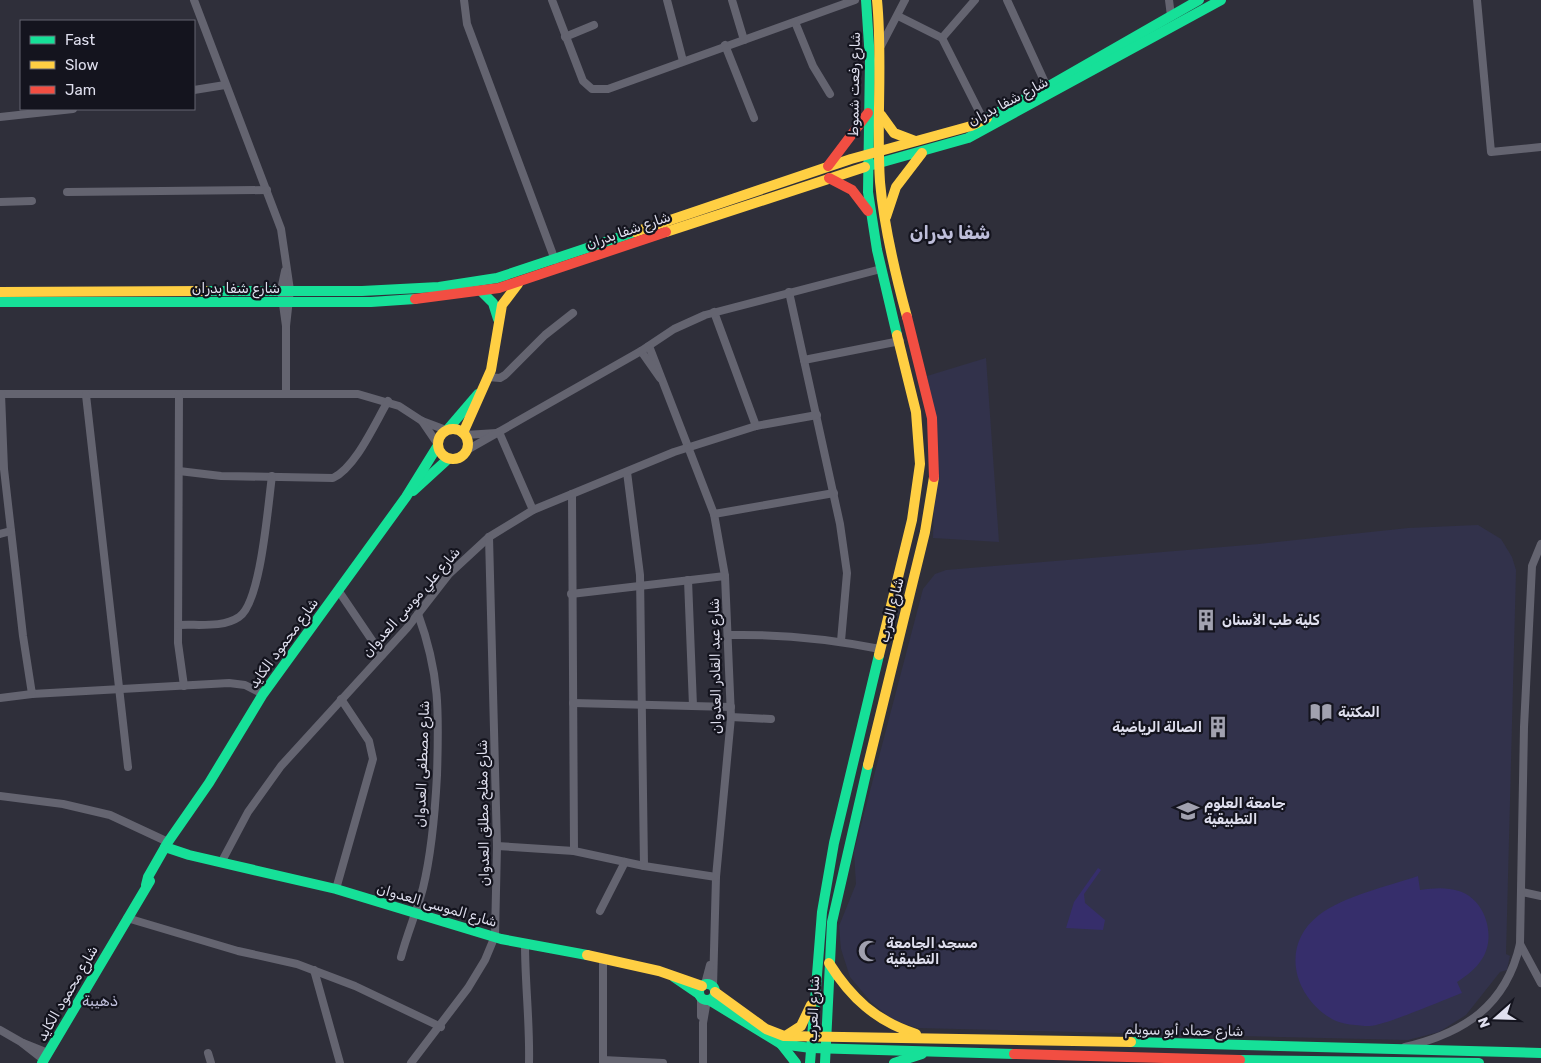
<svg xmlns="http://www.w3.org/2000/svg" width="1541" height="1063" font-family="Rubik,Vazirmatn,sans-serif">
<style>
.built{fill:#32324b}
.green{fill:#362e6b}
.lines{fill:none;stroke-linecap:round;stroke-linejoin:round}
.street{stroke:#646470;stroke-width:8}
.fast{stroke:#16e098;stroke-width:10}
.slow{stroke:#ffcf43;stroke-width:10}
.jam{stroke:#f24e42;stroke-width:10}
.labels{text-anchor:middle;stroke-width:4.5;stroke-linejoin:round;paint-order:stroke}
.street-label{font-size:14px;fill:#dfdfee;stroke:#14141e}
.poi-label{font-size:14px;font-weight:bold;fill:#dfdfee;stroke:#14141e;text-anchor:start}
.neighbourhood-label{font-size:15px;fill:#bebeda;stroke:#14141e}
.district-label{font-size:19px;font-weight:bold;fill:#bebeda;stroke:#14141e}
</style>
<rect width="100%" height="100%" fill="#2f2f3a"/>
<g class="built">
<polygon points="986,358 999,542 933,538 936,430 927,376"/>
<polygon points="1478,525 1501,539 1512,557 1516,570 1506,954 1510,956 1507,970 1500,972 1466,1015 1439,1032 1408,1040 917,1028 893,1020 871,1002 850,977 841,949 839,926 856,884 854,852 923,589 935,574 946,570 1259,544 1408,528"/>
</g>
<g class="green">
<polygon points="1098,868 1101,870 1084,894 1085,903 1105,920 1103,930 1066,928 1074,902"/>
<path d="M1418,876L1420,890C1434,888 1446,887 1459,891C1485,899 1497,936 1482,959C1476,969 1466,976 1457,982L1462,993C1446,999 1381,1027 1369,1026C1359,1026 1340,1024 1332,1019C1293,996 1280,945 1319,915C1344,896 1388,886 1418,876Z"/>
</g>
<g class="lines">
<g class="street">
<polyline points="194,0 281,229 290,290 286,326"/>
<polyline points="464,0 467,24 555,260"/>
<polyline points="552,0 583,81 592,89 608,89 855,0"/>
<polyline points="667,0 683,61"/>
<polyline points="732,0 744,40"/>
<polyline points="1007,0 1047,87"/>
<polyline points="1169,0 1171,16"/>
<polyline points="1477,0 1491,152 1541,147"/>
<polyline points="898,16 942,38 984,121"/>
<polyline points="795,22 813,66 830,94"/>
<polyline points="565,37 594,25"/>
<polyline points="942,38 975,0"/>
<polyline points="725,45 754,118"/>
<polyline points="881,46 905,0"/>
<polyline points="194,90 225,85"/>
<polyline points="0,117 73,109"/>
<polyline points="67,192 267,190"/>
<polyline points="0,202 32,201"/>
<polyline points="285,271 281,290 286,326 286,393"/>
<polyline points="789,292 840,524 847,573 841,641"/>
<polyline points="714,312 756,426"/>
<polyline points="649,346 714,514 725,576 731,717 716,877 713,987"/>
<polyline points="641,351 660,378"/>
<polyline points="804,360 900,341"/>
<polyline points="488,377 500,378 505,375 545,335 573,313"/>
<polyline points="0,394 358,394 399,406 422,421 446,430"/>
<polyline points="1,394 4,469 23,636 32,694 229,683 245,685 263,694"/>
<polyline points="179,394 178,643 184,686"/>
<polyline points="86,395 128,767"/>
<polyline points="422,421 437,443"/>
<polyline points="499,432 533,510"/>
<polyline points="465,435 497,433"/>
<polyline points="467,450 641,351 674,329 705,315 881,269"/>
<path d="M179,471L221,476L333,478C356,467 375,423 388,401"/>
<polyline points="627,472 640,575 644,866"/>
<polyline points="572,494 574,851"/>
<polyline points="714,514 834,493"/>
<polyline points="0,534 11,531"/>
<polyline points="688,580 693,706"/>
<polyline points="338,590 382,655"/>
<polyline points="571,594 725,576"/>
<path d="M179,625C198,624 223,628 239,617C261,603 268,504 272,476"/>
<path d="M729,635C780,634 830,639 880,649"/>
<polyline points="0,698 32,694"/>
<polyline points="573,703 731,707"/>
<polyline points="731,717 771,719"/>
<polyline points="0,796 63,804 110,815 168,842"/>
<polyline points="497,846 574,851 644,866 716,877"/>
<polyline points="222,861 248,812 281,766 407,628 449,574 489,537 533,510 674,452 756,426 817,415"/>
<polyline points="336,889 373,759 369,741 341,699"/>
<polyline points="1522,892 1541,896"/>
<polyline points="600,911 625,862"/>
<polyline points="127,918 238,951 297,964 355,986 441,1027"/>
<path d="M525,944C525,984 530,1023 529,1063"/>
<polyline points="1520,944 1541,983"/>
<path d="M401,957C407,934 417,911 423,888C432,851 435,813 437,775C439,713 440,674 418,614"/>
<polyline points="314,970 340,1063"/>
<polyline points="705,984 710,965"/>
<polyline points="701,998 701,1016"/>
<polyline points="0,1030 21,1042 44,1060"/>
<polyline points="23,1043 48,1053"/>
<path d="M1405,1047C1464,1033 1506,1006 1520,944L1524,727L1532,566L1541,544"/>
<polyline points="208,1053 211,1063"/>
<polyline points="603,1060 663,1063"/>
<polyline points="411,1063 468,988 485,960 495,936 497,846 489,537"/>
<polyline points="603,1063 603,959"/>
<polyline points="703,1063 703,1023 707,1000"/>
</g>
<g class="fast">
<polyline points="866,0 870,60 868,192 877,250 897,335"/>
<polyline points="987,118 1047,87 1199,0"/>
<polyline points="865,167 968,138 1221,0"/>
<polyline points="206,291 362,291 439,287 497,278 635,232"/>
<polyline points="481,291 493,303 498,319"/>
<polyline points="0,302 371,302 415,299"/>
<polyline points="448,429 478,394"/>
<polyline points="413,491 448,459"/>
<polyline points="165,847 189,855 336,889 501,939 587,955"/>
<polyline points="146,885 148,877 168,842 209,783 263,694 406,497 437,447"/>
<polyline points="674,977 699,994"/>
<circle cx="707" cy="992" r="8"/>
<polyline points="709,1000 781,1044 811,1048 1014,1054"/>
<polyline points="1131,1042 1541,1053"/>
<polyline points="781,1044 796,1063"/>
<polyline points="1240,1060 1479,1063"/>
<polyline points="42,1063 150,881"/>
<polyline points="810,1063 822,912 834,843 879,655"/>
<polyline points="825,1063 832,922 868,765"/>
<polyline points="894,1063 922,1054"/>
</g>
<g class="slow">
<path d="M877,0C883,61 876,122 880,182C884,228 895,273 907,317"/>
<polyline points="881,115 894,133 915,141"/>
<polyline points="886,217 896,187 922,153"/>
<polyline points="635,232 851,159 971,126 987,118"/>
<polyline points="666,232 865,167"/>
<polyline points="0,292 206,291"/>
<circle cx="453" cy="444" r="15"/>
<polyline points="463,433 491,370 502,305 518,284"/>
<polyline points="879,655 912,520 920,464 916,412 897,335"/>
<polyline points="868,765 925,532 934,477"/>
<polyline points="587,955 659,971 702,986"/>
<path d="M829,963C851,998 876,1021 916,1034"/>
<polyline points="715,992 766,1029 784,1036 1131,1042"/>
<polyline points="787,1035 801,1026 811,1005"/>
</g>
<g class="jam">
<polyline points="828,166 868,113"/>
<polyline points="829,178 852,190 868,211"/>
<polyline points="415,299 499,288 666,232"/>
<polyline points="907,317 932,418 934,477"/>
<polyline points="1014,1054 1240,1060"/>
</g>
</g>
<defs>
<g id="building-bare" transform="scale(1.725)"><path d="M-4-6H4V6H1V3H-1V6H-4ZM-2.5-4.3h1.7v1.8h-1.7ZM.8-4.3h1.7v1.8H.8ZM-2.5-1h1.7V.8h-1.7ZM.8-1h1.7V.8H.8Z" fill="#a1a1af" stroke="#14141e" stroke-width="2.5" paint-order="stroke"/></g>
<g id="library-bare" transform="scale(1.725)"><path d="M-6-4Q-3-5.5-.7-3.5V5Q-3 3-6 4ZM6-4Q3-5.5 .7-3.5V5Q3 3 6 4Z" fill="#a1a1af" stroke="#14141e" stroke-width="2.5" paint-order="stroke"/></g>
<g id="university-bare" transform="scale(1.725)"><path d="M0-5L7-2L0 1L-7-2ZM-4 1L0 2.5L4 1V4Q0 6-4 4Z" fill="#a1a1af" stroke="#14141e" stroke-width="2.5" paint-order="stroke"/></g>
<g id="mosque-bare" transform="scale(1.725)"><path d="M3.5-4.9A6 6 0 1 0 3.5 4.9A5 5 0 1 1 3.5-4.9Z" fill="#a1a1af" stroke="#14141e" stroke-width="2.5" paint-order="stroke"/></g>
</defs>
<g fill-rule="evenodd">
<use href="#building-bare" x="1206" y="620"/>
<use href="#library-bare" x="1321" y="712"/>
<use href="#building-bare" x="1218" y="727"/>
<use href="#university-bare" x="1188" y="811"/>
<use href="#mosque-bare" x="869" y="951"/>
</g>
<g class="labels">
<g class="street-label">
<text transform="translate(854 84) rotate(-89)" y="5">شارع رفعت شموط</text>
<text transform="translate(1008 101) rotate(-28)" y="5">شارع شفا بدران</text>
<text transform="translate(628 230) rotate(-19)" y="5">شارع شفا بدران</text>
<text x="236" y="293">شارع شفا بدران</text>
<text transform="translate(411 602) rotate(-49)" y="5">شارع علي موسى العدوان</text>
<text transform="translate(891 610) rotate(-76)" y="5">شارع العرب</text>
<text transform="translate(283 643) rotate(-54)" y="5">شارع محمود الكايد</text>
<text transform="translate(715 666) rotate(-91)" y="5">شارع عبد القادر العدوان</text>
<text transform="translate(422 764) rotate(-88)" y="5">شارع مصطفى العدوان</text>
<text transform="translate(483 813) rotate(-91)" y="5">شارع مفلح مطلق العدوان</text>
<text transform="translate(437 905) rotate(16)" y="5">شارع الموسى العدوان</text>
<text transform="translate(67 993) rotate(-60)" y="5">شارع محمود الكايد</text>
<text transform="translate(813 1009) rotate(-88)" y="5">شارع العرب</text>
<text transform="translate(1184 1030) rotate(1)" y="5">شارع حماد أبو سويلم</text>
</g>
<g class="poi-label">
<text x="1222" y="625">كلية طب الأسنان</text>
<text x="1338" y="717">المكتبة</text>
<text x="1202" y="732" text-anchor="end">الصالة الرياضية</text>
<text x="1204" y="808">جامعة العلوم<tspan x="1204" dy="16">التطبيقية</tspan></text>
<text x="886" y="948">مسجد الجامعة<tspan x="886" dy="16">التطبيقية</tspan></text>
</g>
<g class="neighbourhood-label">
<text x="100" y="1006">ذهيبة</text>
</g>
<g class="district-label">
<text x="950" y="239">شفا بدران</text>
</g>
</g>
<rect x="20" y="20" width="175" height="90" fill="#14141e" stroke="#656571"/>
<rect x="30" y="36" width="25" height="8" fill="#16e098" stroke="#656571"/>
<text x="65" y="45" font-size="15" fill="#dfdfee">Fast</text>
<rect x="30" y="61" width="25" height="8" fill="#ffcf43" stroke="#656571"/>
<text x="65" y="70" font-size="15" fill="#dfdfee">Slow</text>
<rect x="30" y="86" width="25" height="8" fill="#f24e42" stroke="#656571"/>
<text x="65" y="95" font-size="15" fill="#dfdfee">Jam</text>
<g transform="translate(1496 1018) rotate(250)" stroke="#14141e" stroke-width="4" paint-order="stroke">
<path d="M0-4L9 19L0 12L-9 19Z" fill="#dfdfee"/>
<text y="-8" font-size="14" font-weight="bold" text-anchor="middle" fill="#dfdfee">N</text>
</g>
</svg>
